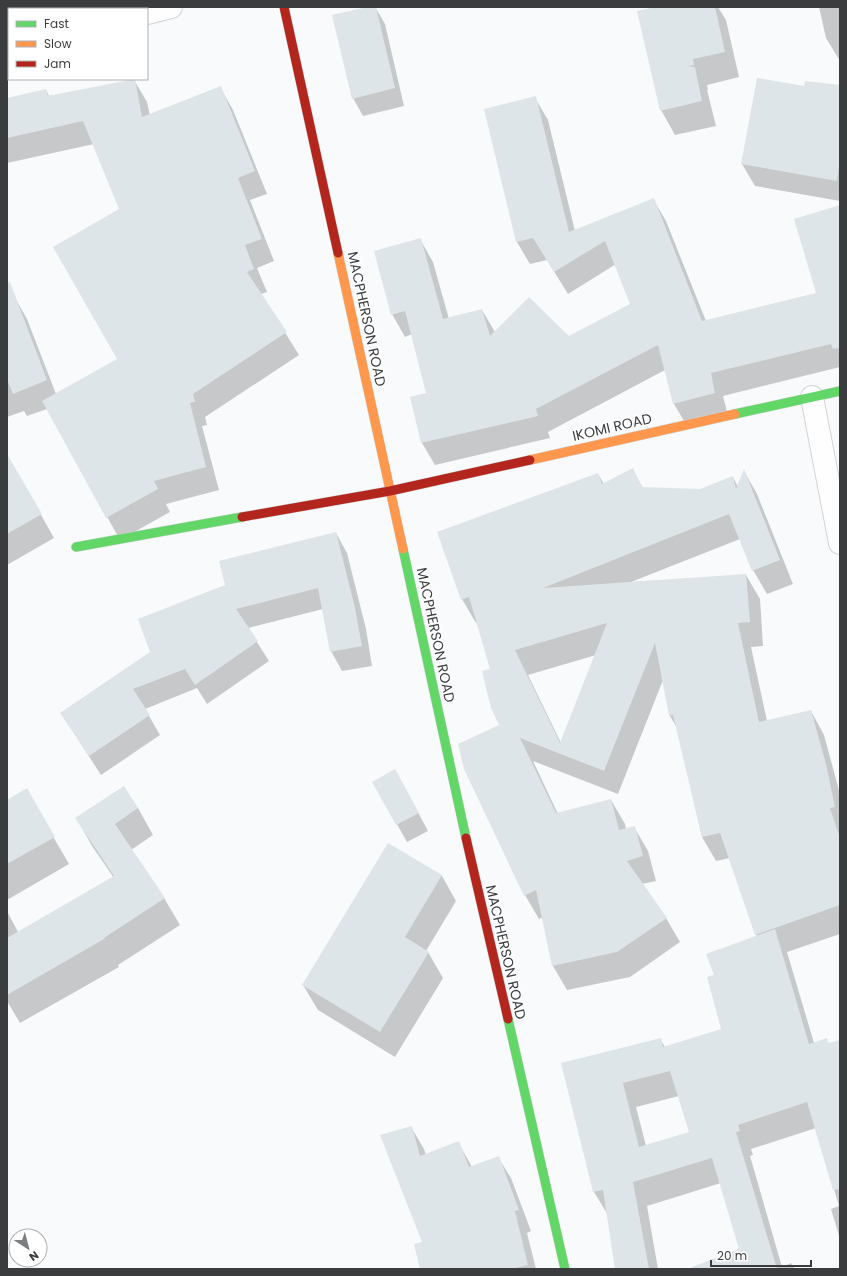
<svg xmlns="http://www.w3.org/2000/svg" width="847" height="1276" font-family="Poppins,sans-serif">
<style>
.shadow{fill:#0003;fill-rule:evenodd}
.building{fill:#dde5e9;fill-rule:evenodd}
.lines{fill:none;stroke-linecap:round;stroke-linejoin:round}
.street-casing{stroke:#d2d3d4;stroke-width:24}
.fast-casing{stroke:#d2d3d4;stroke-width:10}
.slow-casing{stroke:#d2d3d4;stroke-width:10}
.jam-casing{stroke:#d2d3d4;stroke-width:10}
.street{stroke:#fefeff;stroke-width:22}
.fast{stroke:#63d668;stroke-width:9}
.slow{stroke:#ff974d;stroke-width:9}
.jam{stroke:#b3261e;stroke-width:9}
.labels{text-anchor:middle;stroke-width:3;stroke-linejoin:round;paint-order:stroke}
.street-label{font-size:14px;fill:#3b3c3e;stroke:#fff}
</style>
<rect width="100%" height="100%" fill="#f8fafc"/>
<g class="shadow">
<polygon points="371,7 375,7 385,24 404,106 363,116 353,98"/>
<polygon points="660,7 718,7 726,20 739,77 707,85 708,90 707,90 716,126 675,135 661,110"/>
<polygon points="819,7 840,7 840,61 826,38"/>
<polygon points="134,80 147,102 150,116 220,87 233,110 267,194 250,200 274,261 257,268 267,292 261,294 299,355 205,417 207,425 202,426 219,490 166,504 170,512 120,540 47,409 27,416 24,411 7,417 7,298 14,296 27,319 56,394 119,360 120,210 94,144 7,163 7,99 46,90 49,96"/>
<polygon points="840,86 840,201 755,186 742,164 805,88"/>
<polygon points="535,98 548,120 575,231 653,199 666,221 706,321 818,294 840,206 840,367 723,396 728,416 687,426 674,404 665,370 548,432 550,438 435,465 422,443 427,394 412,334 405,337 392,314 420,239 433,262 449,319 482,310 495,332 568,337 631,304 616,264 568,294 547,260 530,264 517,242"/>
<polygon points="9,458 54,538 7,565 7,459"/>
<path d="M632,469L643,488L700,490L733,477L738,487L744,471L757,494L793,584L767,594L753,570L740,539L631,582L746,575L760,599L763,646L751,647L767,721L811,711L824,735L840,794V934L787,952L814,1043L829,1044L840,1041V1239L831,1209L839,1206L816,1128L751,1149L753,1155L750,1156L782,1267L791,1263L795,1269H690L740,1249L721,1183L647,1206L658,1269H616L608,1215L594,1192L562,1064L660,1039L665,1047L722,1030L715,976L757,937L730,858L716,861L702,837L677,728L670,716L663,680L618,794L533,761L558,814L611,800L625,824L626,829L634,827L648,851L656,881L642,884L666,918L680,942L630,977L567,990L553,966L543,917L539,919L525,895L491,669L477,623H476L462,599L598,474L604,484ZM596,655L561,743L528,675ZM679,1096L690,1133L646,1146L636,1107Z"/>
<polygon points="336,533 347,553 366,629 372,666 342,671 331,651 323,609 248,628 269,661 207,704 197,688 145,709 160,735 101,775 61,713 152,652 226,586"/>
<polygon points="373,782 405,788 428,831 407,842"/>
<polygon points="26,790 69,864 7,900 7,801"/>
<polygon points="138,808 153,835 131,850 164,898 180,925 118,965 119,967 20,1023 7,1001 7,911 18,932 114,878 92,846 77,819"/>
<polygon points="389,845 442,876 456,901 426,951 428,952 443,978 395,1057 318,1010 303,985"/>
<polygon points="411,1127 424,1149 426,1155 458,1142 472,1167 498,1157 511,1178 531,1231 527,1233 536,1269 421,1269 423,1243"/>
</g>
<g class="building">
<polygon points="367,7 376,7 395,88 352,99 332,15"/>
<polygon points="655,7 715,7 725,52 693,59 694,65 688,66 695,67 702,101 660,111 637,11"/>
<polygon points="757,78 804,86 805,81 840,85 840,160 837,181 741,164"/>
<polygon points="135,79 142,117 221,86 255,171 238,178 262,239 245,245 254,269 247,272 287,332 193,394 195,402 190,403 206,467 154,481 158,489 106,518 42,401 117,359 53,247 119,209 83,121 7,138 7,98 46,89 48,96"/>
<polygon points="536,96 569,232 654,198 702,321 816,293 794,219 840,205 840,348 833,349 831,344 711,373 715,393 673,404 658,345 536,409 538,416 421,443 410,397 426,393 405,311 391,315 374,251 421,238 443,319 482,309 490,336 529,297 569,336 630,304 605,241 554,272 533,238 516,242 484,109"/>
<polygon points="10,282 47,380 13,394 7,379 7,283"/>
<polygon points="7,454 42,514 7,534"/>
<path d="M633,468L642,487L700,489L733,476L736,489L744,469L780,560L752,571L729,514L543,588L746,574L750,622L738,623L759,722L811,710L826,764L835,807L830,808L840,838V905L755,935L720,833L702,837L673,715L669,716L655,643L604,771L520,738L556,813L611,799L619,830L635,826L643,856L627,861L667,918L617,952L552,966L536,890L524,896L464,769L458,744L499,725L491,708L482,671L490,669L469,597L461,600L437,532L598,473L602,484ZM607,623L560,743L515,650Z"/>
<polygon points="336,532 355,608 362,646 330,652 318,588 236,609 258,641 195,685 185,669 133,689 150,715 89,756 60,713 150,652 138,619 225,585 219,561"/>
<polygon points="395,769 419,813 396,825 372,782"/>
<polygon points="124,786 138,808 115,824 165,898 104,938 104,939 7,995 7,938 114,876 75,818"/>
<polygon points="27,788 55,837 7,864 7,800"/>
<polygon points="388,843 442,875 405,937 429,952 380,1032 302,985"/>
<path d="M775,929L809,1044L827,1038L828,1043L840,1040V1189L833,1190L807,1102L738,1125L740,1131L736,1132L777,1269H692V1267L739,1249L712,1158L633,1182L649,1269H615L603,1190L593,1192L561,1063L661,1038L663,1047L721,1029L707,977L714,975L706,954ZM670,1071L689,1132L639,1147L623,1083Z"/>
<polygon points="412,1126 420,1156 459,1141 469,1167 499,1156 519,1210 515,1211 528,1265 511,1269 420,1269 414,1244 422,1242 380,1135"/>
</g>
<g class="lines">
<g class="street-casing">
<g id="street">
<polyline points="147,13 171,7"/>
<polyline points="7,48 9,47"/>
<polyline points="812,397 840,543"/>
</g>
</g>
<g class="fast-casing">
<g id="fast">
<polyline points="735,414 840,391"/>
<polyline points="76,547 242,517"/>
<polyline points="403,549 466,838"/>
<polyline points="508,1019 565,1269"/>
</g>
</g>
<g class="slow-casing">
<g id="slow">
<polyline points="338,253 403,549"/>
<polyline points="530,460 735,414"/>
</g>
</g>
<g class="jam-casing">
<g id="jam">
<polyline points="284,7 338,253"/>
<polyline points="242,517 390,491 530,460"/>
<polyline points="466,838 508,1019"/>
</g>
</g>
<use href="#street" class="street"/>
<use href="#fast" class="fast"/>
<use href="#slow" class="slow"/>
<use href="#jam" class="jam"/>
</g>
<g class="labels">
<g class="street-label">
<text transform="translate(367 319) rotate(78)" y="5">MACPHERSON ROAD</text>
<text transform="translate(612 427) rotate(-13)" y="5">IKOMI ROAD</text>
<text transform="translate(436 635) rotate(78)" y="5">MACPHERSON ROAD</text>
<text transform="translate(506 952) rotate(77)" y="5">MACPHERSON ROAD</text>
</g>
</g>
<rect width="847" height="1276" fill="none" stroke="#3b3c3e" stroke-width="16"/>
<rect x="8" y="8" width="140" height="72" fill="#ffffff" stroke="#b1b1b2"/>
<rect x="16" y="21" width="20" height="6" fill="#63d668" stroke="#b1b1b2"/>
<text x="44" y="28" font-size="12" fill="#3b3c3e">Fast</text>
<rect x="16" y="41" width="20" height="6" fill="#ff974d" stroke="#b1b1b2"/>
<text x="44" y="48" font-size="12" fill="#3b3c3e">Slow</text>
<rect x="16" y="61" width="20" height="6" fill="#b3261e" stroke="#b1b1b2"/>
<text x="44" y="68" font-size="12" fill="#3b3c3e">Jam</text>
<g transform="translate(28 1248) rotate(144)"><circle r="19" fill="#ffffff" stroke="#b1b1b2"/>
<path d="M0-3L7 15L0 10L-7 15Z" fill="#7d7e80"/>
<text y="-6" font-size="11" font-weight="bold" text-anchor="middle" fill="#3b3c3e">N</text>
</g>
<path d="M711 1260v6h100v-6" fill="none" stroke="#3b3c3e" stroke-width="2"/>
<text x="717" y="1260" font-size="12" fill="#3b3c3e" stroke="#ffffff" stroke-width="3" paint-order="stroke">20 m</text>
</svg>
